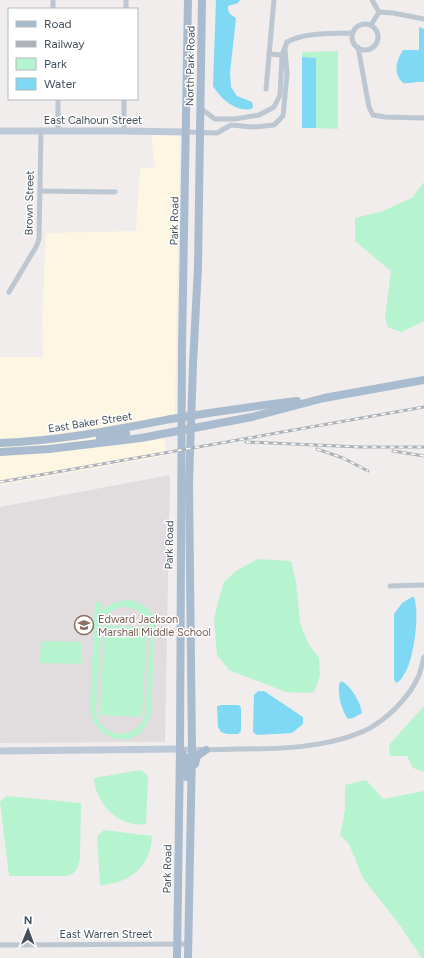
<svg xmlns="http://www.w3.org/2000/svg" width="424" height="958" font-family="Figtree,sans-serif">
<style>
.commercial{fill:#fdf6e3}
.education{fill:#e1ddde}
.green{fill:#b6f3cf;fill-rule:evenodd}
.water{fill:#7fd8f4}
.lines{fill:none;stroke-linecap:round;stroke-linejoin:round}
.street{stroke:#bcc7d1;stroke-width:5}
.secondary{stroke:#bdc9d8;stroke-width:7}
.primary{stroke:#a9bbcf;stroke-width:8}
.rail-casing{stroke:#aeb2b8;stroke-width:3}
.rail{stroke:#fff;stroke-width:1.5;stroke-dasharray:4.5;stroke-linecap:butt}
.labels{text-anchor:middle;stroke-width:3;stroke-linejoin:round;paint-order:stroke}
.street-label{font-size:11px;fill:#43505c;stroke:#fff}
.education-label{font-size:11px;fill:#785e54;stroke:#fff;text-anchor:start}
</style>
<rect width="100%" height="100%" fill="#f0edec"/>
<g class="commercial">
<polygon points="151,135 180,135 175,412 173,416 48,437 0,440 0,357 43,357 42,319 46,233 136,231 140,168 155,168"/>
<polygon points="101,435 92,440 77,443 0,449 0,446"/>
<polygon points="165,436 164,456 0,485 0,456"/>
</g>
<polygon class="education" points="170,475 165,742 0,743 0,507"/>
<g class="green">
<polygon points="338,51 338,129 316,128 316,58 302,57 302,52"/>
<polygon points="424,182 424,321 401,332 388,327 385,317 391,271 355,241 355,218 383,211 412,198"/>
<polygon points="258,559 291,561 296,582 300,623 308,643 319,658 320,676 314,692 306,693 286,692 268,685 229,670 217,655 214,620 218,602 224,582 236,571"/>
<path d="M126,600C139,601 150,607 155,620L151,710C147,753 90,747 90,704L95,602H102V610L113,603ZM121,607C136,606 148,615 150,631L145,716C134,743 97,738 96,708L102,624C106,615 111,610 121,607Z"/>
<polygon points="104,625 147,627 142,717 100,715"/>
<polygon points="41,641 82,642 81,664 40,663"/>
<polygon points="424,706 424,772 413,768 407,756 390,756 389,745"/>
<path d="M141,770L148,776L146,824C119,828 96,805 94,778Z"/>
<polygon points="366,780 383,799 424,791 424,958 422,958 399,924 363,878 349,844 340,835 345,810 345,785"/>
<path d="M7,796L81,803L80,859C78,869 74,876 64,876H9L0,802Z"/>
<path d="M104,830L152,836C151,866 129,884 100,885L97,836Z"/>
</g>
<g class="water">
<path d="M216,0H240L238,3L228,6C227,12 231,15 236,18L230,73L231,87L237,96L252,102L253,106L252,109C235,112 221,99 213,86Z"/>
<path d="M419,27L424,29V82C417,81 411,84 403,83C393,73 396,61 403,50H419Z"/>
<polygon points="302,57 316,58 316,128 302,128"/>
<path d="M412,597H414C420,612 414,663 403,676C402,679 399,681 396,683L394,679V614L402,603Z"/>
<path d="M342,681C352,688 360,701 362,713L353,718L348,719C341,710 338,695 339,684Z"/>
<polygon points="258,691 264,691 303,717 303,724 292,733 257,735 253,732 254,695"/>
<polygon points="222,705 239,705 241,708 241,731 238,734 227,734 221,732 218,727 217,706"/>
</g>
<g class="lines">
<g class="street">
<polyline points="53,9 53,0"/>
<polyline points="126,9 126,0"/>
<polyline points="379,12 393,13 424,19"/>
<circle cx="365" cy="37" r="13"/>
<polyline points="371,25 379,12 372,0"/>
<polyline points="358,47 369,107 373,115 385,117 424,118"/>
<polyline points="269,54 282,55"/>
<polyline points="266,89 274,0"/>
<polyline points="58,99 58,131"/>
<path d="M200,108L215,119H235L259,115L274,107L280,95L282,55L287,42C306,32 331,34 353,33"/>
<polyline points="124,131 124,99"/>
<polyline points="186,132 217,133 231,125 253,127 274,125 283,116 287,74 285,49"/>
<polyline points="40,191 115,192"/>
<polyline points="9,292 36,247 39,239 41,130"/>
<polyline points="390,586 424,585"/>
<path d="M180,749C199,750 218,750 238,749C279,749 326,748 364,731C386,721 410,697 419,675C421,670 422,663 424,657"/>
<polyline points="0,945 188,944"/>
</g>
<g class="secondary">
<polyline points="0,131 124,131 186,132"/>
<polyline points="0,751 180,749"/>
</g>
<g class="primary">
<polyline points="100,439 126,433"/>
<path d="M0,443C58,441 114,430 171,419C213,412 255,406 297,401"/>
<polyline points="0,452 49,449 141,438 252,417 324,398 424,380"/>
<polyline points="180,750 185,757 186,777"/>
<polyline points="195,764 197,756 206,750"/>
<polyline points="177,958 180,749 182,348 188,0"/>
<polyline points="188,958 192,750 189,483 193,364 198,267 202,0"/>
</g>
<g class="rail-casing">
<g id="rail">
<polyline points="246,442 360,447 424,447"/>
<polyline points="317,449 343,458 368,471"/>
<polyline points="393,451 424,456"/>
<polyline points="0,482 424,407"/>
</g>
</g>
<use href="#rail" class="rail"/>
</g>
<defs>
<g id="school-ring" transform="scale(1)"><circle r="9.5" fill="#fff" stroke="#8d6e63" stroke-width="1.5"/><path d="M0-5L7-2L0 1L-7-2ZM-4 1L0 2.5L4 1V4Q0 6-4 4Z" fill="#8d6e63"/></g>
</defs>
<g fill-rule="evenodd">
<use href="#school-ring" x="84" y="625"/>
</g>
<g class="labels">
<g class="street-label">
<text transform="translate(190 66) rotate(-89)" y="4">North Park Road</text>
<text x="93" y="124">East Calhoun Street</text>
<text transform="translate(29 203) rotate(-89)" y="4">Brown Street</text>
<text transform="translate(174 221) rotate(-89)" y="4">Park Road</text>
<text transform="translate(90 422) rotate(-9)" y="4">East Baker Street</text>
<text transform="translate(169 545) rotate(-89)" y="4">Park Road</text>
<text transform="translate(167 869) rotate(-89)" y="4">Park Road</text>
<text x="106" y="938">East Warren Street</text>
</g>
<g class="education-label">
<text x="98" y="623">Edward Jackson<tspan x="98" dy="13">Marshall Middle School</tspan></text>
</g>
</g>
<rect x="8" y="8" width="130" height="92" fill="#ffffff" stroke="#b4b9be"/>
<rect x="16" y="21" width="20" height="6" fill="#a9bbcf" stroke="#b4b9be"/>
<text x="44" y="28" font-size="12" fill="#43505c">Road</text>
<rect x="16" y="41" width="20" height="6" fill="#aeb2b8" stroke="#b4b9be"/>
<text x="44" y="48" font-size="12" fill="#43505c">Railway</text>
<rect x="16" y="58" width="20" height="12" fill="#b6f3cf" stroke="#b4b9be"/>
<text x="44" y="68" font-size="12" fill="#43505c">Park</text>
<rect x="16" y="78" width="20" height="12" fill="#7fd8f4" stroke="#b4b9be"/>
<text x="44" y="88" font-size="12" fill="#43505c">Water</text>
<g transform="translate(28 930) rotate(1)" stroke="#ffffff" stroke-width="3" paint-order="stroke">
<path d="M0-3L7 15L0 10L-7 15Z" fill="#43505c"/>
<text y="-6" font-size="11" font-weight="bold" text-anchor="middle" fill="#43505c">N</text>
</g>
</svg>
